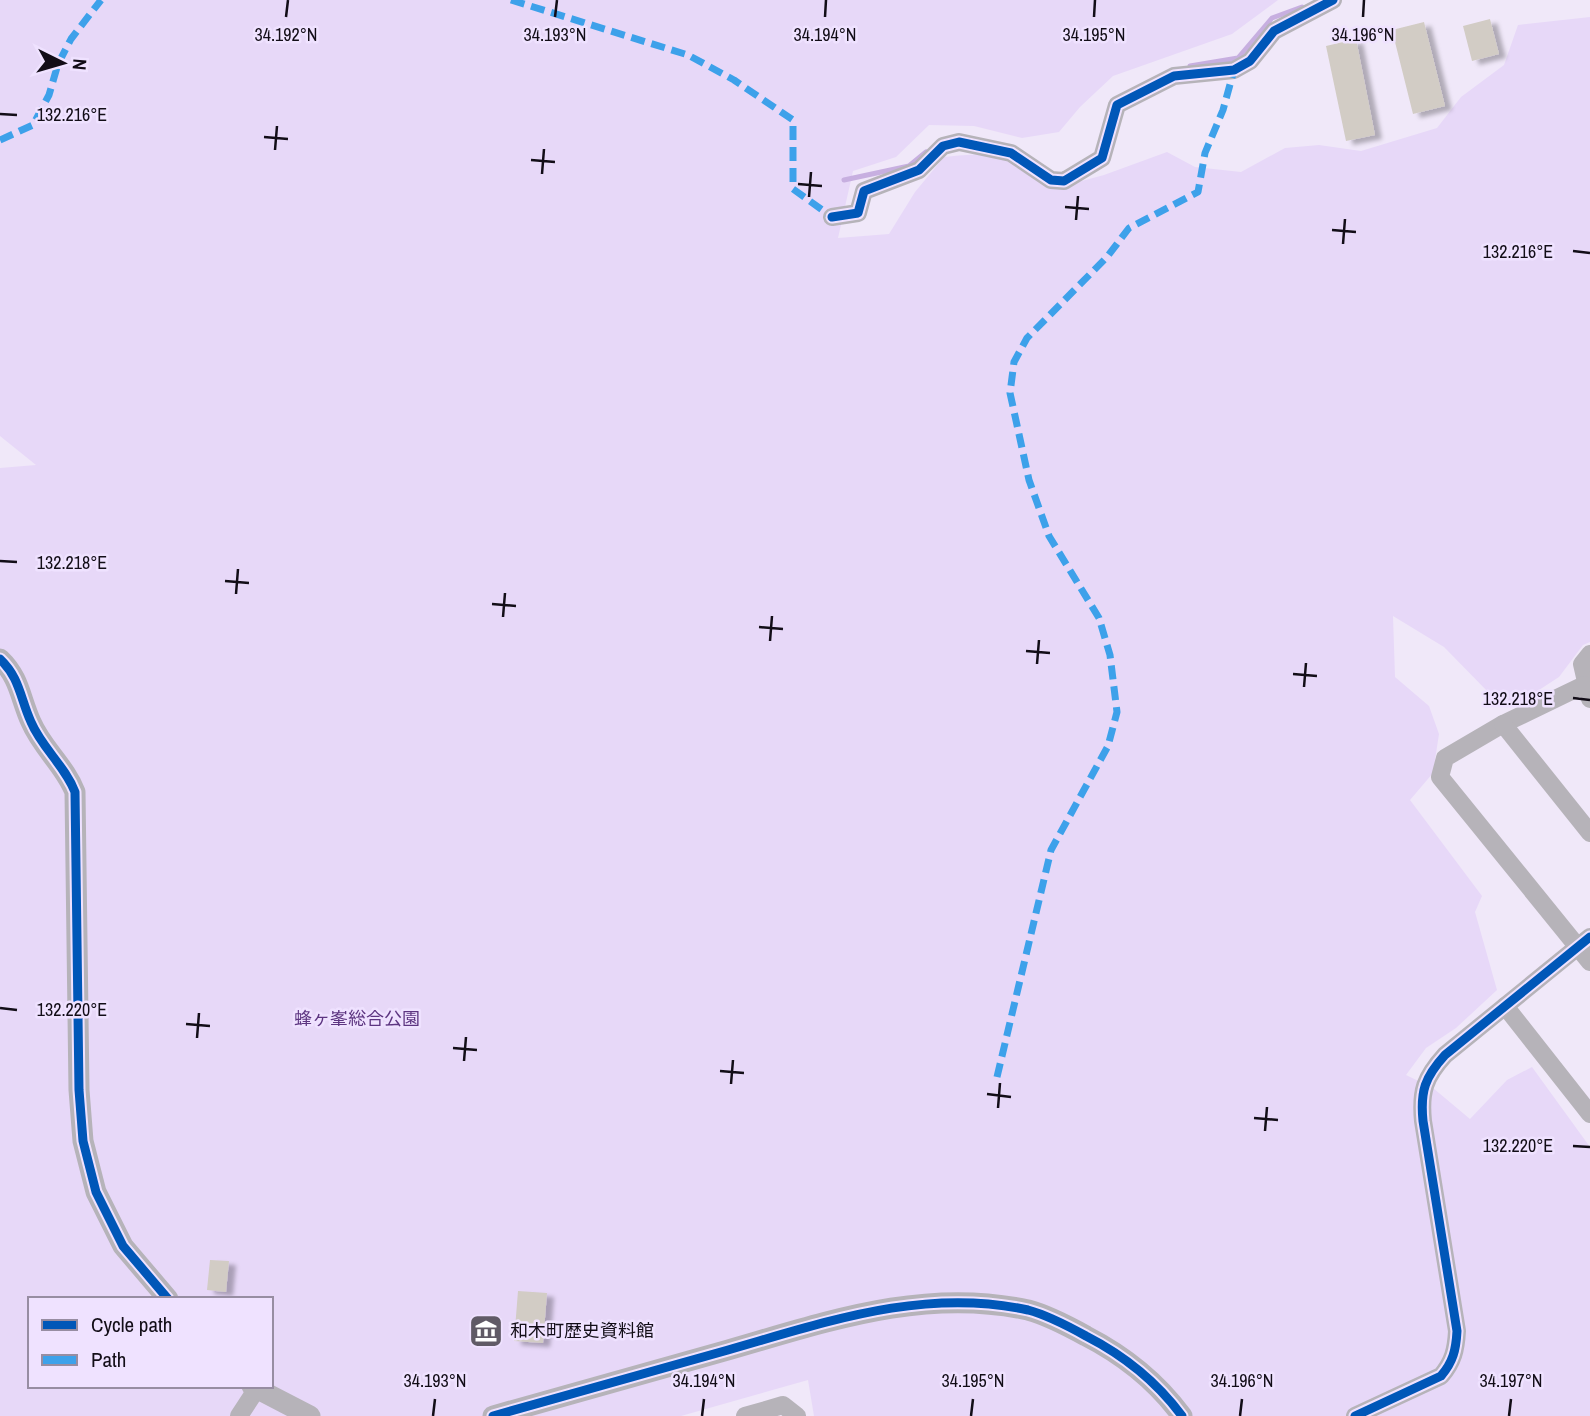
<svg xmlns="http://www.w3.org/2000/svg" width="1590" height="1416" font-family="'Archivo Narrow','Noto Sans JP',sans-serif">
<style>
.green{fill:#e7d8f8;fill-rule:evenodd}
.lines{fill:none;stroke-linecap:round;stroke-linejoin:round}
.stream{stroke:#c7afe0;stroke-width:5}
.building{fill:#d2ccc5;filter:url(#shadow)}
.minor{stroke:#b6b3b9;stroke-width:18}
.tertiary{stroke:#b6b3b9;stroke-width:21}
.quiet{stroke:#3da1ea;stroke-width:7;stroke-dasharray:14 7;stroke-linecap:butt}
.cycleway-casing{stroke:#efe2ff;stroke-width:13}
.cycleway{stroke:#0057b8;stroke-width:9}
.ticks{fill:none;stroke:#120d17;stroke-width:2.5}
.labels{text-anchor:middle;stroke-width:5;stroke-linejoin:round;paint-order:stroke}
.park-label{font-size:18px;fill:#5d3581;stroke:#efe2ff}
.poi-label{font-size:18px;fill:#120d17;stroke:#efe2ff;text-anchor:start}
.ticks-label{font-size:18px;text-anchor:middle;fill:#120d17;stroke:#efe2ff;stroke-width:5;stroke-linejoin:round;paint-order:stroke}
</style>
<defs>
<filter id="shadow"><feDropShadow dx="7" dy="4" stdDeviation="2" flood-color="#0004"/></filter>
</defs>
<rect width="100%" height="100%" fill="#f0e8f9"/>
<path class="green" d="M0,0H1278L1232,34L1113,76L1080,107L1059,132L1022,138L974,126L929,125L896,157L853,171L838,238L889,234L915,192L944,157C1003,150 1005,156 1052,189L1104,175L1167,152L1195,167L1241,172L1285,148L1319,145L1361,151L1437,128L1461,97L1504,65L1518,25L1590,17V642L1583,645L1559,677L1516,705L1491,695L1444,647L1393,616L1395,677L1429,706L1439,734L1433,773L1410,800L1482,896L1475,912L1497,990L1456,1028L1426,1048L1406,1075L1433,1088L1470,1119L1507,1080L1532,1067L1590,1147V1416H814L808,1380L681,1416H0V468L36,465L0,436ZM30,1299H271V1386H30Z"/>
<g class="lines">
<g class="stream">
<polyline points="1190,66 1238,58 1272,18 1302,7"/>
<polyline points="844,180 909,166 926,152"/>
</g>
</g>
<g class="building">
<polygon points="1490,19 1499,54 1472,61 1463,26"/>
<polygon points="1424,22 1445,106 1413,114 1392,30"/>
<polygon points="1356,39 1375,135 1346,141 1326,46"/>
<polygon points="210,1260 229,1261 226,1292 207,1290"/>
<polygon points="518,1291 547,1293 543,1343 514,1341"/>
</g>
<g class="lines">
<g class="minor">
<polyline points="832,217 858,213 864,191 919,170 943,146 959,142 1011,153 1051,180 1064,181 1102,158 1117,105 1174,76 1234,70 1250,61 1274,31 1333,0"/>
<polyline points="1590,654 1582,664 1590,699"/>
<polyline points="1584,685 1503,724 1445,758 1440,777 1590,962"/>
<polyline points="1503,724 1590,833"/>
<polyline points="1505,1006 1590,1114"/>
<polyline points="239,1416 256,1390"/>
<polyline points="745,1416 783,1405 797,1416"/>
<path d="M1355,1416L1441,1376C1453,1362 1456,1350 1457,1331L1423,1121C1420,1091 1425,1077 1445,1055L1590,937"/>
</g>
<g class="tertiary">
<path d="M0,659C20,678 20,698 31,722C42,748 65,766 75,792L79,1090L83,1141L96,1192L123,1246L168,1299"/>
<polyline points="252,1386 310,1416"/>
<path d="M493,1416C571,1394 649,1372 728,1350C826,1322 924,1287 1028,1310C1047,1315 1068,1326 1086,1336C1123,1355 1157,1382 1182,1416"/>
</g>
<g class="quiet">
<polyline points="511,0 688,55 734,80 793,120 793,189 832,217"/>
<polyline points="0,140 33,125 49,95 58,64 71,39 101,0"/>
<polyline points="997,1077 1051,850 1108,746 1117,712 1110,655 1099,618 1049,536 1029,480 1010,393 1014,362 1027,338 1107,257 1129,228 1198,192 1205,153 1223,110 1234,70"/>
</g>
<g class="cycleway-casing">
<g id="cycleway">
<polyline points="832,217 858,213 864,191 919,170 943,146 959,142 1011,153 1051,180 1064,181 1102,158 1117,105 1174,76 1234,70 1250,61 1274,31 1333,0"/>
<path d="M0,659C20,678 20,698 31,722C42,748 65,766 75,792L79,1090L83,1141L96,1192L123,1246L168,1299"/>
<path d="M493,1416C571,1394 649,1372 728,1350C826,1322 924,1287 1028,1310C1047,1315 1068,1326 1086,1336C1123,1355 1157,1382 1182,1416"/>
<path d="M1355,1416L1441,1376C1453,1362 1456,1350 1457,1331L1423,1121C1420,1091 1425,1077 1445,1055L1590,937"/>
</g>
</g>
<use href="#cycleway" class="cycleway"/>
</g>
<path class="ticks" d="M286,17L288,0M555,17L557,0M825,17L826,0M1094,17L1095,0M1363,17L1364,0M0,114L17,115M264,137L288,139M275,150L277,126M531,160L555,162M542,174L544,149M798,184L822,186M809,197L811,172M1065,207L1089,209M1076,220L1078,196M1332,230L1356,232M1343,244L1345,219M1573,251L1590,253M0,561L17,562M225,581L249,583M236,594L238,569M492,604L516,606M503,617L505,593M759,627L783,629M770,641L772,616M1026,651L1050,653M1037,664L1039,640M1293,674L1317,676M1304,687L1306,663M1573,698L1590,700M0,1008L17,1010M186,1024L210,1026M197,1038L199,1013M453,1048L477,1050M464,1061L466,1037M720,1071L744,1073M731,1084L733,1060M987,1094L1011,1097M998,1108L1000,1083M1254,1118L1278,1120M1265,1131L1267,1107M1573,1146L1590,1147M433,1416L435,1399M702,1416L704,1399M971,1416L973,1399M1240,1416L1242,1399M1509,1416L1511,1399"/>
<defs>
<g id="museum-square" transform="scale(1.75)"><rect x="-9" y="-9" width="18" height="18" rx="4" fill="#605a66" stroke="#efe2ff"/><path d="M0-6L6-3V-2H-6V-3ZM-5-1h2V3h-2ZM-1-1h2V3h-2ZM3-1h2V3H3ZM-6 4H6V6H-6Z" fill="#fff"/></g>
</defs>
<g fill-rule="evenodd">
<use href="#museum-square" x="486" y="1331"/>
</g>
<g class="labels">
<g class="park-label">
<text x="357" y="1025">蜂ヶ峯総合公園</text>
</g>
<g class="poi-label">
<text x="510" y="1337">和木町歴史資料館</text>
</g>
</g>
<g class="ticks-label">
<text x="286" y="41">34.192°N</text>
<text x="555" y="41">34.193°N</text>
<text x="825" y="41">34.194°N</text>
<text x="1094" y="41">34.195°N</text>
<text x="1363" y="41">34.196°N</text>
<text x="72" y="121">132.216°E</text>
<text x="1518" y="258">132.216°E</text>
<text x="72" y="569">132.218°E</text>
<text x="1518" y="705">132.218°E</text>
<text x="72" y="1016">132.220°E</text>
<text x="1518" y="1152">132.220°E</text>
<text x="435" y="1387">34.193°N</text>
<text x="704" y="1387">34.194°N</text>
<text x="973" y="1387">34.195°N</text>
<text x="1242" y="1387">34.196°N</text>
<text x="1511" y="1387">34.197°N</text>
</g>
<rect x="28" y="1297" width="245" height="91" fill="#efe2ff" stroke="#978da2" stroke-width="2"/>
<rect x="42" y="1320" width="35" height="10" fill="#0057b8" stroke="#978da2" stroke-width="2"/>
<text x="91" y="1332" font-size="21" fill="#120d17">Cycle path</text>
<rect x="42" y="1355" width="35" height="10" fill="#3da1ea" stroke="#978da2" stroke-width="2"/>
<text x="91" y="1367" font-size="21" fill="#120d17">Path</text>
<g transform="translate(63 63) rotate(95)" stroke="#efe2ff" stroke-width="5" paint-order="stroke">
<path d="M0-5L12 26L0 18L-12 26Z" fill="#120d17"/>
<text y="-10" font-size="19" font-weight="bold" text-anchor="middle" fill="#120d17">N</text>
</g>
</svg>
